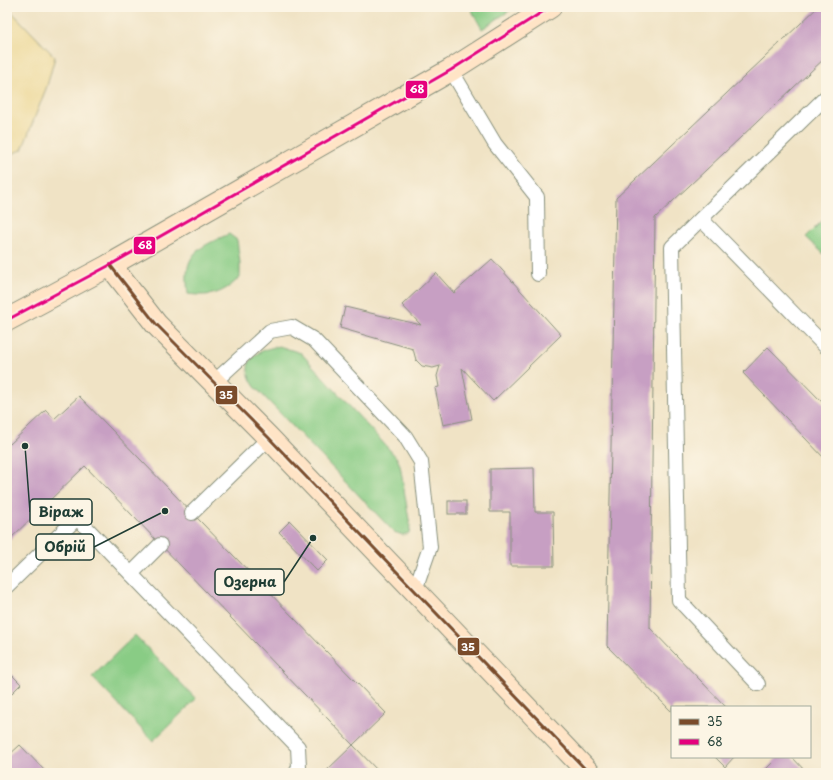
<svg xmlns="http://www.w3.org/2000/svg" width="833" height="780" font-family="'Playpen Sans',sans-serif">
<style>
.green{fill:#89cc85;stroke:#54845c}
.sand{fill:#eeda9e;stroke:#868c69}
.building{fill:#c79fc3}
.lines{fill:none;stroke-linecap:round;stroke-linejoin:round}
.lane-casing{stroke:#88907c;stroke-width:16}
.secondary-casing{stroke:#88907c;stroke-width:24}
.lane{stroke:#fff;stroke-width:14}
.secondary{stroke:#ffe4c6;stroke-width:22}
.bus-1-casing{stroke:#fcf5e5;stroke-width:6}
.bus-2-casing{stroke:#fcf5e5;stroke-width:6}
.bus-1{stroke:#7a4b2a;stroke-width:3}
.bus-2{stroke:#e5007d;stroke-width:3}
.leader{fill:none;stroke:#1f3d34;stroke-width:1.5}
.callout-dot{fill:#1f3d34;stroke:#fcf5e5;stroke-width:1.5}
.callout{fill:#fcf5e5;stroke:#1f3d34;stroke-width:1.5}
.callout-label{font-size:14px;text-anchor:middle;font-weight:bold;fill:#1f3d34}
.line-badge{stroke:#fcf5e5;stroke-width:1.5}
.badge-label{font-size:11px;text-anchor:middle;font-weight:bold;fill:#fff}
</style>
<rect width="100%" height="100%" fill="#fcf5e5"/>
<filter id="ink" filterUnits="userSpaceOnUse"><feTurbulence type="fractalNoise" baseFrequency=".025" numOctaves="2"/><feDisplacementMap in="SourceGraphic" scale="8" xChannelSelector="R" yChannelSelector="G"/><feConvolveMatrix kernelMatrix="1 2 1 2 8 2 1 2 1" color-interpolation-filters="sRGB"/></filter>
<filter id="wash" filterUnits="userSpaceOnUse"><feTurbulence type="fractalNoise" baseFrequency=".012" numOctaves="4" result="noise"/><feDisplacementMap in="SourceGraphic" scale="16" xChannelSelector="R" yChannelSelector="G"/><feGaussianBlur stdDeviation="0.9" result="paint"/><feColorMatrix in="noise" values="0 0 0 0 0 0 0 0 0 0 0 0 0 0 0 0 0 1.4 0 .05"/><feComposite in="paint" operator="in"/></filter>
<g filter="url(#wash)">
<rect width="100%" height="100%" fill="#f0e3c5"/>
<g class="green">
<polygon points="470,7 515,7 482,29"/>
<polygon points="826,217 826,256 806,237"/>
<path d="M229,234L237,240L240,263V277C223,294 211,297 188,294C183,254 195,249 229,234Z"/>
<path d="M279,346L301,353L397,458L400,465L410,526L409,533L403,535L394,532L255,387C238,362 254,351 279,346Z"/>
<polygon points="135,635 196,699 153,741 92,677"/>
</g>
<polygon class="sand" points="7,7 55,57 47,86 22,150 7,155"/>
<g id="blocks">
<g class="building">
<polygon points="818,7 826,7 826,57 655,218 650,628 726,707 672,707 672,712 607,646 616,198"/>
<polygon points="492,259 561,335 493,401 462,368 472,419 443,425 435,388 439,387 437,376 440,366 433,368 422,366 416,360 413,349 340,328 345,307 421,325 402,305 436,273 454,293"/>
<polygon points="768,347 826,406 826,460 743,373"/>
<polygon points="79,396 386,713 353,745 85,466 7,542 7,441 10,444 46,410 54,419"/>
<polygon points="534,468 535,512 553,512 554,566 510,566 510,512 490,512 490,469"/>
<rect x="448" y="501" width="18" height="13"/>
<polygon points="290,521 328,560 317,571 279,532"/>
<polygon points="11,674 21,684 11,694 7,690 7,678"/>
<polygon points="20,745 47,773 7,773 7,757"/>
<polygon points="353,745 380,773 324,773"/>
<polygon points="715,757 734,757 725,767"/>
<polygon points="778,757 792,757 807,773 762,773"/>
</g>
</g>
</g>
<g filter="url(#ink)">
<use href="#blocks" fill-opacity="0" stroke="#88907c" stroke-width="1"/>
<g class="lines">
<g class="lane-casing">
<g id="lane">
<polyline points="451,70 495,144 537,197 538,274"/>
<polyline points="701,219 826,347"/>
<polyline points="213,383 270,331 292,327 314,340 405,436 421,462 430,547 415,590"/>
<polyline points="192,513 269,438"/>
<polyline points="131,574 160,545"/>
<polyline points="7,586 77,518 298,747 299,767 296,773"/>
<polyline points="758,684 679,600 672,247 826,97"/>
</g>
</g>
<g class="secondary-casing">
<g id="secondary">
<polyline points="110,265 156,324 269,438 589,773"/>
<polyline points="7,320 110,265 451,70 550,7"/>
</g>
</g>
<use href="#lane" class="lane"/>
<use href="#secondary" class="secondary"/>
<g class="bus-1-casing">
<polyline id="bus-1" points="110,265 156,324 269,438 589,773"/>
</g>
<g class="bus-2-casing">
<polyline id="bus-2" points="7,320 110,265 451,70 550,7"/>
</g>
<use href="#bus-1" class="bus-1"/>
<use href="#bus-2" class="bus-2"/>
</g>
</g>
<path class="leader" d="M25 446L30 512M165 511L94 547M313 538L284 582"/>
<g class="callout-dot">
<circle cx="25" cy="446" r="4"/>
<circle cx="165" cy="511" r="4"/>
<circle cx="313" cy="538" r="4"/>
</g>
<g class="callout">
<rect x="30" y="499" width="62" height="26" rx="4"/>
<rect x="36" y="534" width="58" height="26" rx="4"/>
<rect x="215" y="569" width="69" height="26" rx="4"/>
</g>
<g class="callout-label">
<text x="61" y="517">Віраж</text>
<text x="65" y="552">Обрiй</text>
<text x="250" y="587">Озерна</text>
</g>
<g class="line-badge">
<rect x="405" y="80" width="23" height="19" rx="4" fill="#e5007d"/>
<rect x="133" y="236" width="23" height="19" rx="4" fill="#e5007d"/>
<rect x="215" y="385" width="23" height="20" rx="4" fill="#7a4b2a"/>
<rect x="457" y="637" width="23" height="19" rx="4" fill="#7a4b2a"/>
</g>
<g class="badge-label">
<text x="417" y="93">68</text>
<text x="145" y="249">68</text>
<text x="226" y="399">35</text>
<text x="468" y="651">35</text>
</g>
<rect width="833" height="780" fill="none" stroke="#fcf5e5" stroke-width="24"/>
<rect x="671" y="706" width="140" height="52" fill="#fcf5e5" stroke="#a4ab9e"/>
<rect x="679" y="719" width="20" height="6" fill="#7a4b2a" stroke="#a4ab9e"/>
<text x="707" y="726" font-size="12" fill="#1f3d34">35</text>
<rect x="679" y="739" width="20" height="6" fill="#e5007d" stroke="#a4ab9e"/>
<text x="707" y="746" font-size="12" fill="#1f3d34">68</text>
</svg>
